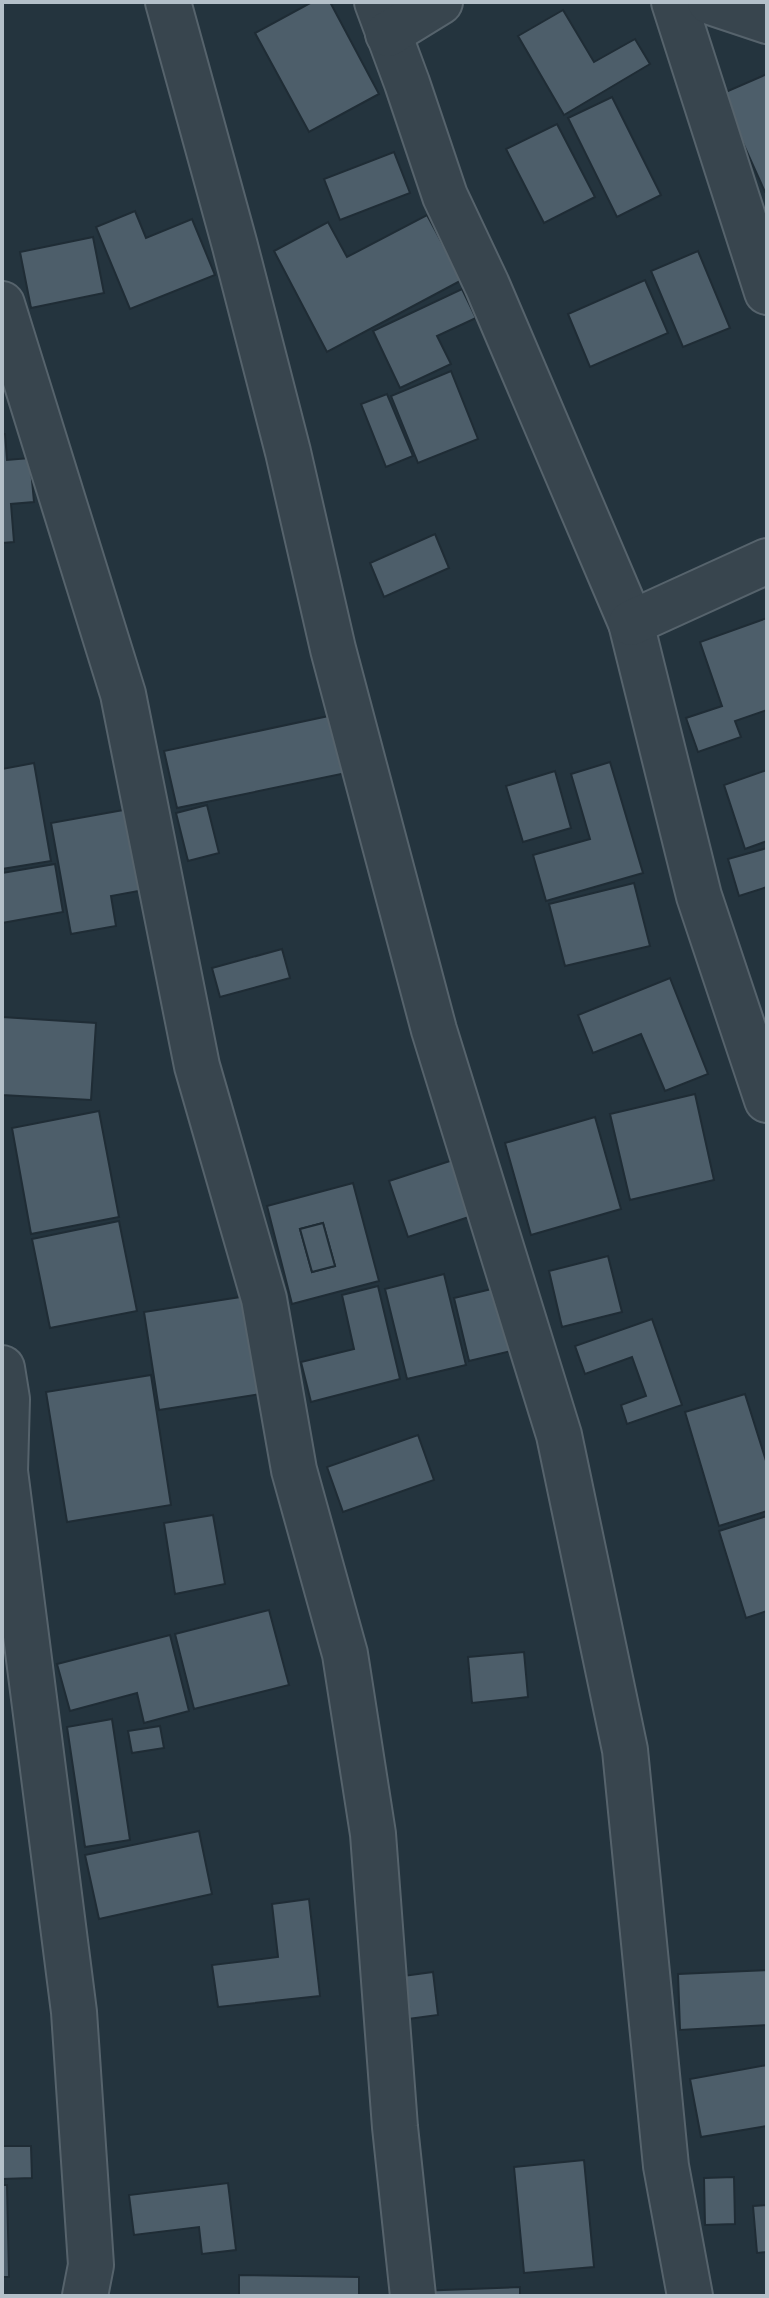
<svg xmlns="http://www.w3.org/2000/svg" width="769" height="2298" font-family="Manrope,sans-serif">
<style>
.building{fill:#4d5e6a;stroke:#1f2c35;stroke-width:2;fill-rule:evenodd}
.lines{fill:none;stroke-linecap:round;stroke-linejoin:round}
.street-casing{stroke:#56636c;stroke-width:48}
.street{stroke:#38454e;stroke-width:44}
</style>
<rect width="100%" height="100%" fill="#24343e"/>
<g class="building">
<polygon points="312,2 330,2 379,94 309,132 255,33"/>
<polygon points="563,10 594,62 635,39 650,64 564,115 518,36"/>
<polygon points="767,74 767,192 765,192 721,94"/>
<polygon points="612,97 661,195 617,217 568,118"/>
<polygon points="557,124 595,197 544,223 506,149"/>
<polygon points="394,152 410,193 340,220 324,179"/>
<polygon points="135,211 146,238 192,219 215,275 130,309 96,227"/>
<polygon points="427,215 462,280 327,352 274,251 328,222 347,257"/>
<polygon points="93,237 104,293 31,308 20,252"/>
<polygon points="698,251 730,328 683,347 651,271"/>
<polygon points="645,280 668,333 590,367 568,314"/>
<polygon points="462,289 476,318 437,336 451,364 400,388 373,331"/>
<polygon points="451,371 478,439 418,463 391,396"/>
<polygon points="387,394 413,456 386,467 361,404"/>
<polygon points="2,434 5,434 7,460 30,458 34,502 11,504 14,542 2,543"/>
<polygon points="435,534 449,568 384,597 370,563"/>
<polygon points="767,618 767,710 735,721 741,737 698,752 686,718 722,706 700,642"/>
<polygon points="338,714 351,772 177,808 164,751"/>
<polygon points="610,762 643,873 546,901 533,855 590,839 571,774"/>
<polygon points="34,763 51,861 2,869 2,769"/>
<polygon points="767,770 767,841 745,849 724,785"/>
<polygon points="555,771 571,828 523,842 506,786"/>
<polygon points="207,805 219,853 188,861 176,813"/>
<polygon points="129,809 144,890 111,896 116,926 71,934 51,823"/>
<polygon points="767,848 767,887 739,896 728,859"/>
<polygon points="55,864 63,912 2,923 2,873"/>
<polygon points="634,883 650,946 565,966 549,904"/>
<polygon points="282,949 290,978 220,997 212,968"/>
<polygon points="670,978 708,1074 665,1091 641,1034 593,1053 578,1015"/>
<polygon points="2,1017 96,1023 91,1100 2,1095"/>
<polygon points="695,1094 714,1180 630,1200 610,1114"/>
<polygon points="99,1111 119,1217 31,1234 12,1128"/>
<polygon points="595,1117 621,1209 531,1235 505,1143"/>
<polygon points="456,1159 475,1215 408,1237 389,1181"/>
<path d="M353,1183L379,1281L292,1304L267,1206ZM323,1223L335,1266L312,1272L300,1229Z"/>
<polygon points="119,1221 137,1311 50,1328 32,1239"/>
<polygon points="323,1223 335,1266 312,1272 300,1229"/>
<polygon points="608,1256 622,1312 562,1327 549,1271"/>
<polygon points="444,1274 466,1365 407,1379 385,1289"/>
<polygon points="378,1286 400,1379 311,1402 301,1362 354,1349 342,1295"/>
<polygon points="500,1287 515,1350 469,1361 454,1298"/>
<polygon points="247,1296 261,1394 159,1410 144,1312"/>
<polygon points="652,1319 682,1405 627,1424 621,1405 646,1396 632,1357 585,1374 575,1346"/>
<polygon points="151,1375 171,1505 67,1522 46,1392"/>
<polygon points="745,1394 767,1464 767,1511 719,1526 685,1412"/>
<polygon points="418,1435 434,1480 343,1512 327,1467"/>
<polygon points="213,1515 225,1584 175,1594 164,1523"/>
<polygon points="767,1516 767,1611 746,1618 719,1531"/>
<polygon points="269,1610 289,1685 194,1709 175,1634"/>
<polygon points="170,1635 189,1711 144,1723 137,1693 70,1711 57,1664"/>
<polygon points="524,1652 528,1697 472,1703 468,1657"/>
<polygon points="112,1719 130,1840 85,1847 67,1727"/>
<polygon points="160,1726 164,1748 132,1753 128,1731"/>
<polygon points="199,1831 212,1894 99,1919 85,1855"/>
<polygon points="309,1899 320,1996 218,2007 212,1965 278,1957 272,1904"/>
<polygon points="767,1970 767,2025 680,2030 678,1974"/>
<polygon points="433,1972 438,2015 393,2021 388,1978"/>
<polygon points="767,2065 767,2126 701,2137 690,2079"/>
<polygon points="2,2146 31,2146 32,2178 2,2179"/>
<polygon points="584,2160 594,2267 524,2273 514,2167"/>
<polygon points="734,2177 735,2224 705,2225 704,2178"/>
<polygon points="228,2183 236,2250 202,2254 199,2227 134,2235 129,2195"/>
<polygon points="2,2185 7,2185 9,2277 2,2277"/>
<polygon points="767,2205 767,2252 757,2253 753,2206"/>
<polygon points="239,2275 359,2277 359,2296 239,2296"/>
<polygon points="520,2287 520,2296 417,2296 417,2291"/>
</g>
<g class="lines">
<g class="street-casing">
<g id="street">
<polyline points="168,2 235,246 288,452 333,649 434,1030 559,1435 625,1750 666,2166 690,2296"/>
<polyline points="377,2 407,83 445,196 487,285 631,623 699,896 767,1100"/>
<polyline points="674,2 767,292"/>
<polyline points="710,2 767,21"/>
<polyline points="388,34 440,2"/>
<polyline points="2,304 123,694 197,1066 264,1299 294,1470 345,1654 373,1834 395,2127 413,2296"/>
<polyline points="631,623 767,561"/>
<polyline points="2,1368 7,1399 5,1471 74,2012 91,2265 85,2296"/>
</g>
</g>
<use href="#street" class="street"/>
</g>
<rect width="769" height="2298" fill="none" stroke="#b4c0c9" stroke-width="8"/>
</svg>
